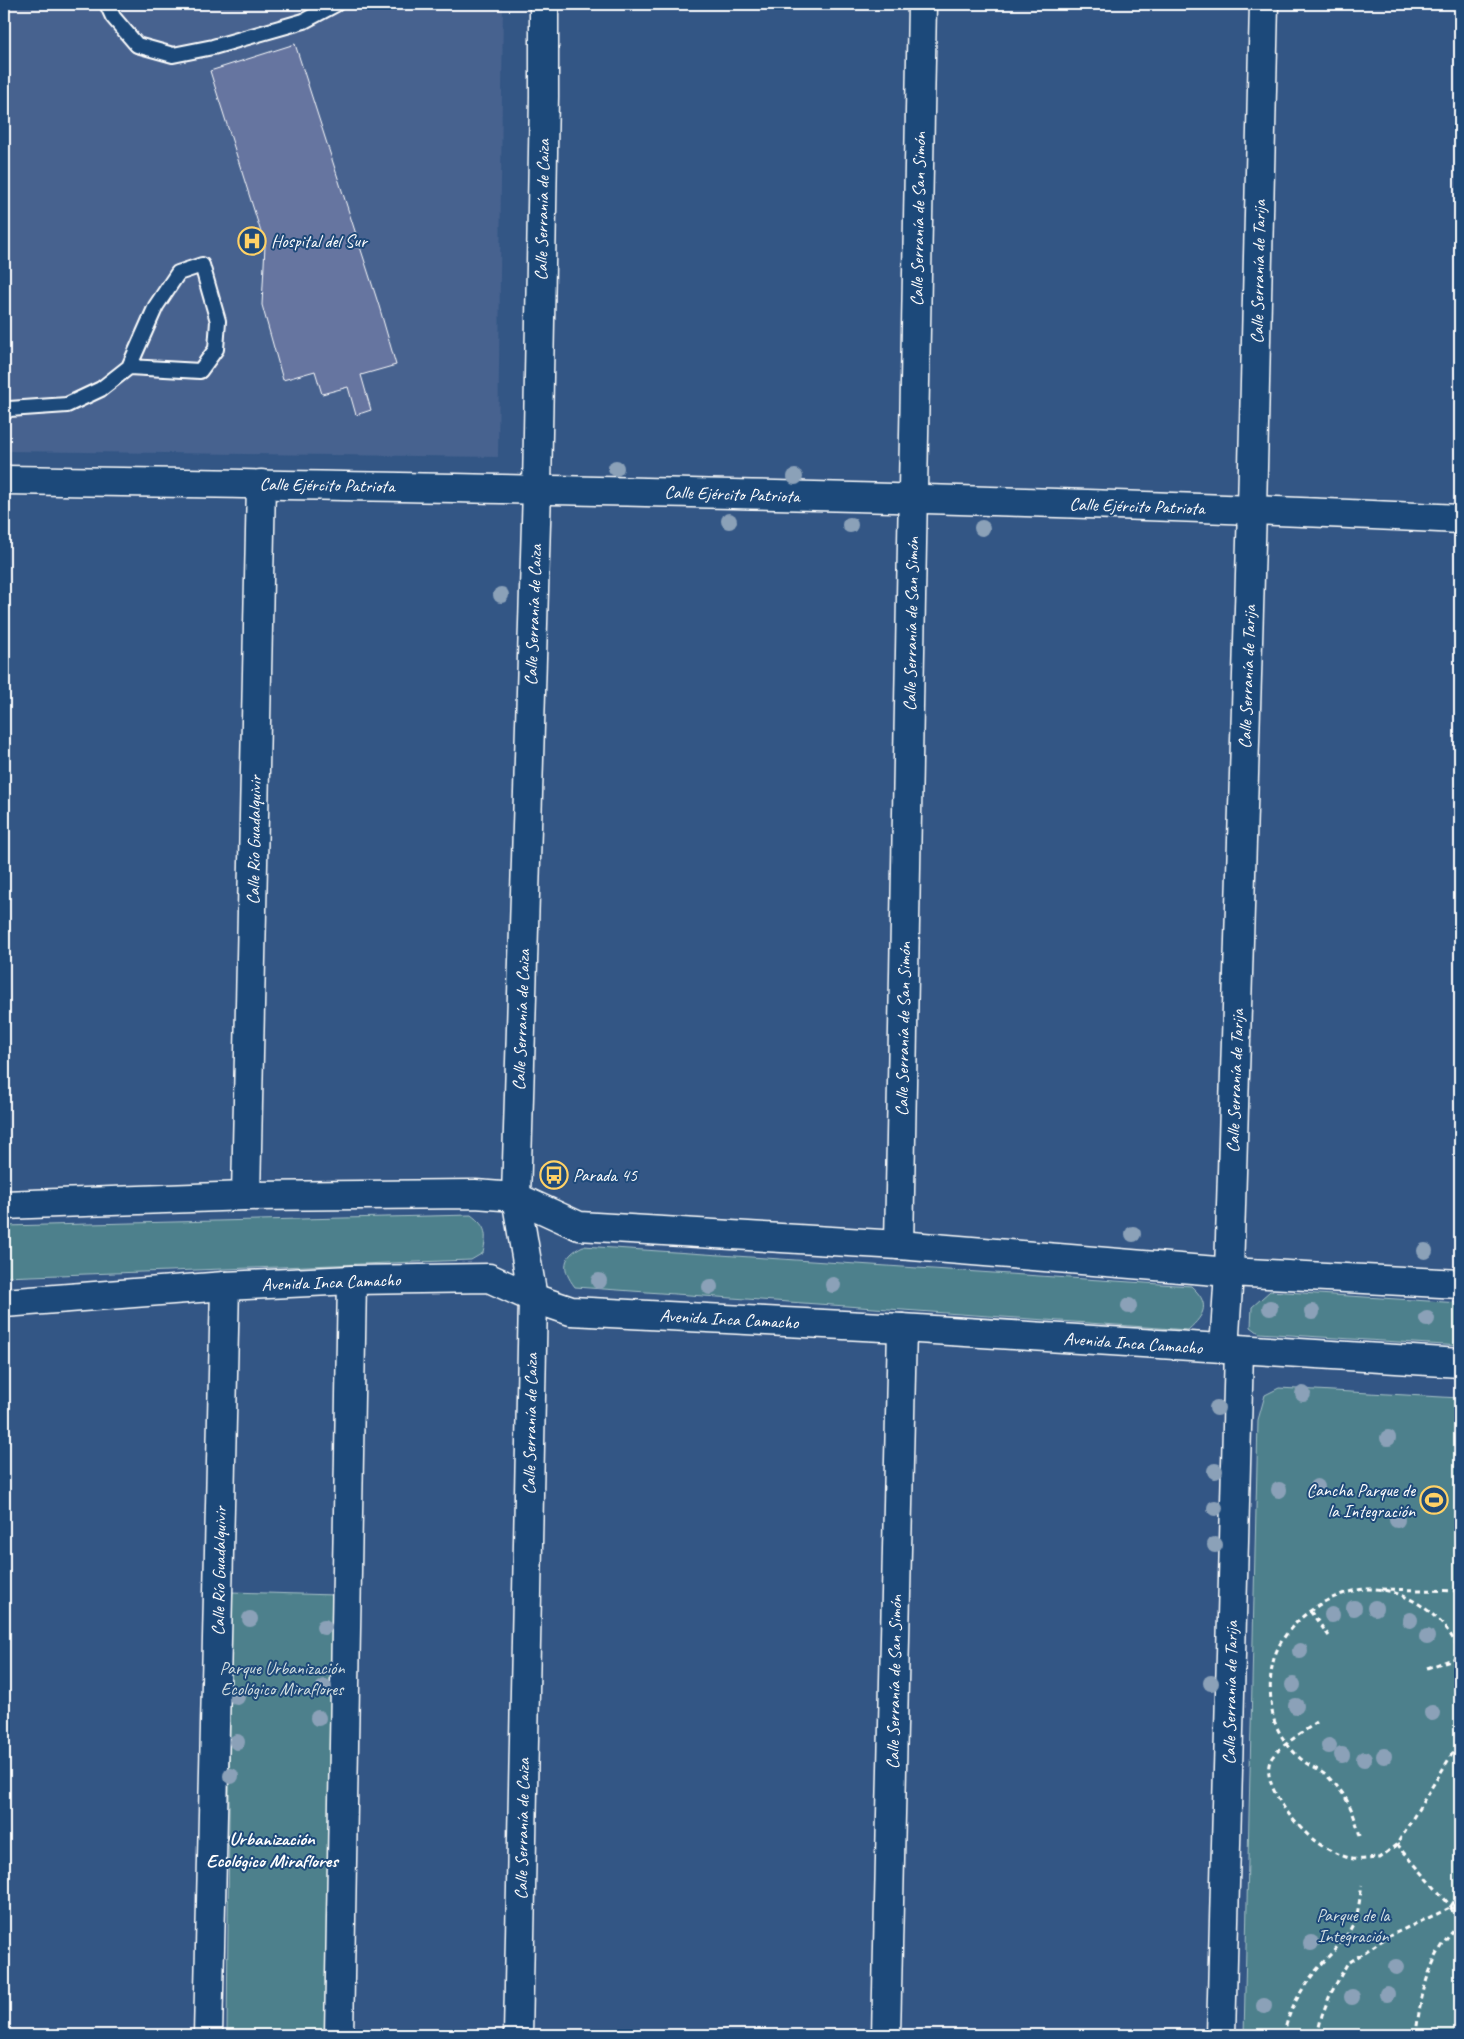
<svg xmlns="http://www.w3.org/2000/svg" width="1464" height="2039" font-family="Caveat,sans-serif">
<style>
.built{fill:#46628f}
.green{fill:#4e808c;stroke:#a6c0c6}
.building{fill:#6674a0;stroke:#fff}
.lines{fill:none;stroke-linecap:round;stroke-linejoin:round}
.service-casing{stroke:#fff;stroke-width:18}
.minor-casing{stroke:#fff;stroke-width:31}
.path{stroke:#fff;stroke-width:3;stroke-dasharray:5 4;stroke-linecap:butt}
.service{stroke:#1f4a7a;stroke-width:14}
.minor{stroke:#1f4a7a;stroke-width:28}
.path-bridge{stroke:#fff;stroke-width:3;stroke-dasharray:5 4;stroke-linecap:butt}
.tree{fill:#8ba1b8}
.labels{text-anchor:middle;stroke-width:4;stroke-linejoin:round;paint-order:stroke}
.street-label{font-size:18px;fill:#fff;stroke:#1f4a7a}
.poi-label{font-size:18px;fill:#fff;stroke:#1f4a7a;text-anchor:start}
.park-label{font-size:18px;fill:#d3dfe2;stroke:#1f4a7a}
.neighbourhood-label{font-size:19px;font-weight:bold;fill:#fff;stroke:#1f4a7a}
</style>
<rect width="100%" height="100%" fill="#335685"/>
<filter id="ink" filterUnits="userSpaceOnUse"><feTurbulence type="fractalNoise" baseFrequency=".02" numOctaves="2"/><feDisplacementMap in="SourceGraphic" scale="10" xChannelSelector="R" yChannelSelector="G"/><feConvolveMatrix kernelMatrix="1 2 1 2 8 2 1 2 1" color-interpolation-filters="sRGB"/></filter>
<g filter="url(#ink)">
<polygon class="built" points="4,4 503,4 498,457 4,451"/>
<g class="green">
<path d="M471,1215C487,1227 487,1234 483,1253L471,1260L4,1277V1226Z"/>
<path d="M583,1246L1191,1286C1210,1303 1206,1314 1188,1330L575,1287C561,1269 562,1256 583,1246Z"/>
<polygon points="1270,1291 1460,1303 1460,1346 1259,1333 1251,1327 1252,1307"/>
<polygon points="1279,1388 1460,1398 1460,2035 1244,2035 1258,1420 1265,1395"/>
<polygon points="231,1592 335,1595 327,2035 227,2035"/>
</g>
<polygon class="building" points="295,44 379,306 396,365 361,375 371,410 356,415 348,387 322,394 315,371 283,380 262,305 265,245 210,71"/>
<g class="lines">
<g class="service-casing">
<g id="service">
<polyline points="107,4 113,17 137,45 173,55 213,47 304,21 336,4"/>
<polyline points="4,413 9,409 67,405 101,389 129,367 156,306 178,273 202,265 218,321 216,349 200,371 129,367"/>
</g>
</g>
<g class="minor-casing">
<g id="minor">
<path d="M4,480C489,488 975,496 1460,519"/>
<polyline points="246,1196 261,484"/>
<polyline points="4,1205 246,1196 475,1194 516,1197 579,1226 899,1245 1229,1272 1460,1284"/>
<polyline points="899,1245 922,4"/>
<polyline points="4,1303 225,1286 352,1280 489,1278 533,1298 571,1311 902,1328 1460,1363"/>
<polyline points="1224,1349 1229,1272 1252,509 1264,4"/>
<polyline points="208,2035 225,1286"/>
<polyline points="339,2035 352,1280"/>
<polyline points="518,2035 533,1298 516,1197 537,489 544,96 544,4"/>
<polyline points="886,2035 902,1328"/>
<polyline points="1221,2035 1239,1350"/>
</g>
</g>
<g class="path">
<polyline points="1381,1589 1460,1591"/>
<polyline points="1310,1611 1329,1636"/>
<polyline points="1427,1668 1459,1657"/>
<path d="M1317,1722C1305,1731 1275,1749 1270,1761C1261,1786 1297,1827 1315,1841C1324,1848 1339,1855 1349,1858C1358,1861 1371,1858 1380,1858L1397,1844L1460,1741"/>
<path d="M1360,1836C1354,1814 1348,1796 1331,1780C1325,1773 1314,1768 1306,1763C1290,1751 1274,1730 1272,1710C1269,1688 1269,1664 1280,1644C1297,1613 1339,1587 1375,1589C1408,1591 1441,1615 1456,1644C1459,1651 1459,1660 1460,1667"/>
<polyline points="1450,1908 1460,1921"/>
<path d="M1284,2035C1288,2010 1303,1986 1319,1967C1333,1951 1349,1937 1356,1917C1359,1908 1360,1896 1362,1886"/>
<polyline points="1317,2035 1322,2015 1330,1995 1347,1964 1389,1936 1450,1908 1460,1892"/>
<path d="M1416,2035C1420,1996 1430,1952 1460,1924"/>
</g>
<use href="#service" class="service"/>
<use href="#minor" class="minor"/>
<polyline class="path-bridge" points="1397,1844 1460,1917"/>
</g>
<g class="tree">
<circle cx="616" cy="468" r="8"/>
<circle cx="795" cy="477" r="8"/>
<circle cx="729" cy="521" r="8"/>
<circle cx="850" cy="525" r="8"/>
<circle cx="982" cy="528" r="8"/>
<circle cx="501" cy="595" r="8"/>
<circle cx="1133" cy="1234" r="8"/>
<circle cx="1425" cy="1251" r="8"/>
<circle cx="599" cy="1281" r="8"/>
<circle cx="833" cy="1285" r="8"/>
<circle cx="710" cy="1287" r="8"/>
<circle cx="1129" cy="1306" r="8"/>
<circle cx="1270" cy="1308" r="8"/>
<circle cx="1312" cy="1312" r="8"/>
<circle cx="1427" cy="1319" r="8"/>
<circle cx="1303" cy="1394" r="8"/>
<circle cx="1217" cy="1408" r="8"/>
<circle cx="1388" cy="1438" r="8"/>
<circle cx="1215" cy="1471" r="8"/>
<circle cx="1317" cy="1487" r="8"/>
<circle cx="1279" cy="1490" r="8"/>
<circle cx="1215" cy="1508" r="8"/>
<circle cx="1397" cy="1520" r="8"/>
<circle cx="1215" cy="1545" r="8"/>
<circle cx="1354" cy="1608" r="8"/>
<circle cx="1375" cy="1608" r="8"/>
<circle cx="1332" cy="1615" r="8"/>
<circle cx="250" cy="1619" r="8"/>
<circle cx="1410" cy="1620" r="8"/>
<circle cx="324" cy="1627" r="8"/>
<circle cx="1427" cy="1637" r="8"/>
<circle cx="1300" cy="1651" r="8"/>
<circle cx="1211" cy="1683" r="8"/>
<circle cx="1293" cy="1685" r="8"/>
<circle cx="324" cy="1687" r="8"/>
<circle cx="237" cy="1697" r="8"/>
<circle cx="1296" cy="1706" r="8"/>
<circle cx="1432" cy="1713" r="8"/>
<circle cx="318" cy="1718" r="8"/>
<circle cx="237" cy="1742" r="8"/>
<circle cx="1329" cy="1746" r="8"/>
<circle cx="1342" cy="1755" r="8"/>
<circle cx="1384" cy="1756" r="8"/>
<circle cx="1364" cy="1759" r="8"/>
<circle cx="231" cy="1776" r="8"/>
<circle cx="1311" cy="1943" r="8"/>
<circle cx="1396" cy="1967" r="8"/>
<circle cx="1387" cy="1994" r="8"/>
<circle cx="1352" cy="1997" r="8"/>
<circle cx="1264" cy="2006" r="8"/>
</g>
</g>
<defs>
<g id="hospital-ring" transform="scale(1.4375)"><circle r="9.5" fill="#1f4a7a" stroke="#ffd166" stroke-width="1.5"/><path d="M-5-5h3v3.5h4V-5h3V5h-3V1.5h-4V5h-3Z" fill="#ffd166"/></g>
<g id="bus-ring" transform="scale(1.4375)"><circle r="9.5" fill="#1f4a7a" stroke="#ffd166" stroke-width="1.5"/><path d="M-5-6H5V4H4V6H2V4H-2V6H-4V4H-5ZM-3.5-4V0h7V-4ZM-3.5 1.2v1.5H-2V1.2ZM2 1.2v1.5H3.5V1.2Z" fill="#ffd166"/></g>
<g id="stadium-ring" transform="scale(1.4375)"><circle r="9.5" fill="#1f4a7a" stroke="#ffd166" stroke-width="1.5"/><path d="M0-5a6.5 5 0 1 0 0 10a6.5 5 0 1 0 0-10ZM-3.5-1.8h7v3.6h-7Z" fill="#ffd166"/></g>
</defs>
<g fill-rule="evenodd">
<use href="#hospital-ring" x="252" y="241"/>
<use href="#bus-ring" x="554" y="1175"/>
<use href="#stadium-ring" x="1434" y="1500"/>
</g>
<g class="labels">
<g class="street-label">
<text transform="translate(542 210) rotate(-89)" y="6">Calle Serranía de Caiza</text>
<text transform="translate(918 219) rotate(-89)" y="6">Calle Serranía de San Simón</text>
<text transform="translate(1258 272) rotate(-89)" y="6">Calle Serranía de Tarija</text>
<text transform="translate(327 485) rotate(1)" y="6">Calle Ejército Patriota</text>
<text transform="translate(732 494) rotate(2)" y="6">Calle Ejército Patriota</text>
<text transform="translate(1137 506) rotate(2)" y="6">Calle Ejército Patriota</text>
<text transform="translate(533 615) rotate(-88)" y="6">Calle Serranía de Caiza</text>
<text transform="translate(911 624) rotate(-89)" y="6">Calle Serranía de San Simón</text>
<text transform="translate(1247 677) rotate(-88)" y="6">Calle Serranía de Tarija</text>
<text transform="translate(254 840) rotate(-89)" y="6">Calle Río Guadalquivir</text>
<text transform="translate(521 1020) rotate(-88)" y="6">Calle Serranía de Caiza</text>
<text transform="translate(903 1029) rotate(-89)" y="6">Calle Serranía de San Simón</text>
<text transform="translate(1235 1081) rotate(-88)" y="6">Calle Serranía de Tarija</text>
<text transform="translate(331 1282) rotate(-2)" y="6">Avenida Inca Camacho</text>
<text transform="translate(729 1319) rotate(3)" y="6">Avenida Inca Camacho</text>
<text transform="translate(1133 1343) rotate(4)" y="6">Avenida Inca Camacho</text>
<text transform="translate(530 1424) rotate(-89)" y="6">Calle Serranía de Caiza</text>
<text transform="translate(219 1571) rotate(-89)" y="6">Calle Río Guadalquivir</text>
<text transform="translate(894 1682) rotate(-89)" y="6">Calle Serranía de San Simón</text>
<text transform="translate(1230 1693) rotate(-89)" y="6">Calle Serranía de Tarija</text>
<text transform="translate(522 1829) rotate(-89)" y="6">Calle Serranía de Caiza</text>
</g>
<g class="poi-label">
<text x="271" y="247">Hospital del Sur</text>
<text x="573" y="1181">Parada 45</text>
<text x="1415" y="1496" text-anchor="end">Cancha Parque de<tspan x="1415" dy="21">la Integración</tspan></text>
</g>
<g class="park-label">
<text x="282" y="1674">Parque Urbanización<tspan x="282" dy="21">Ecológico Miraflores</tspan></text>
<text x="1353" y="1921">Parque de la<tspan x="1353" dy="21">Integración</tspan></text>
</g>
<g class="neighbourhood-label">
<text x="272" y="1845">Urbanización<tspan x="272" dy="22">Ecológico Miraflores</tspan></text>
</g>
</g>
<rect width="1464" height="2039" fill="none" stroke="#1f4a7a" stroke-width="20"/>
<rect x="10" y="10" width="1444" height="2019" fill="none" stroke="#fff" stroke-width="2" filter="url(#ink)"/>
</svg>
